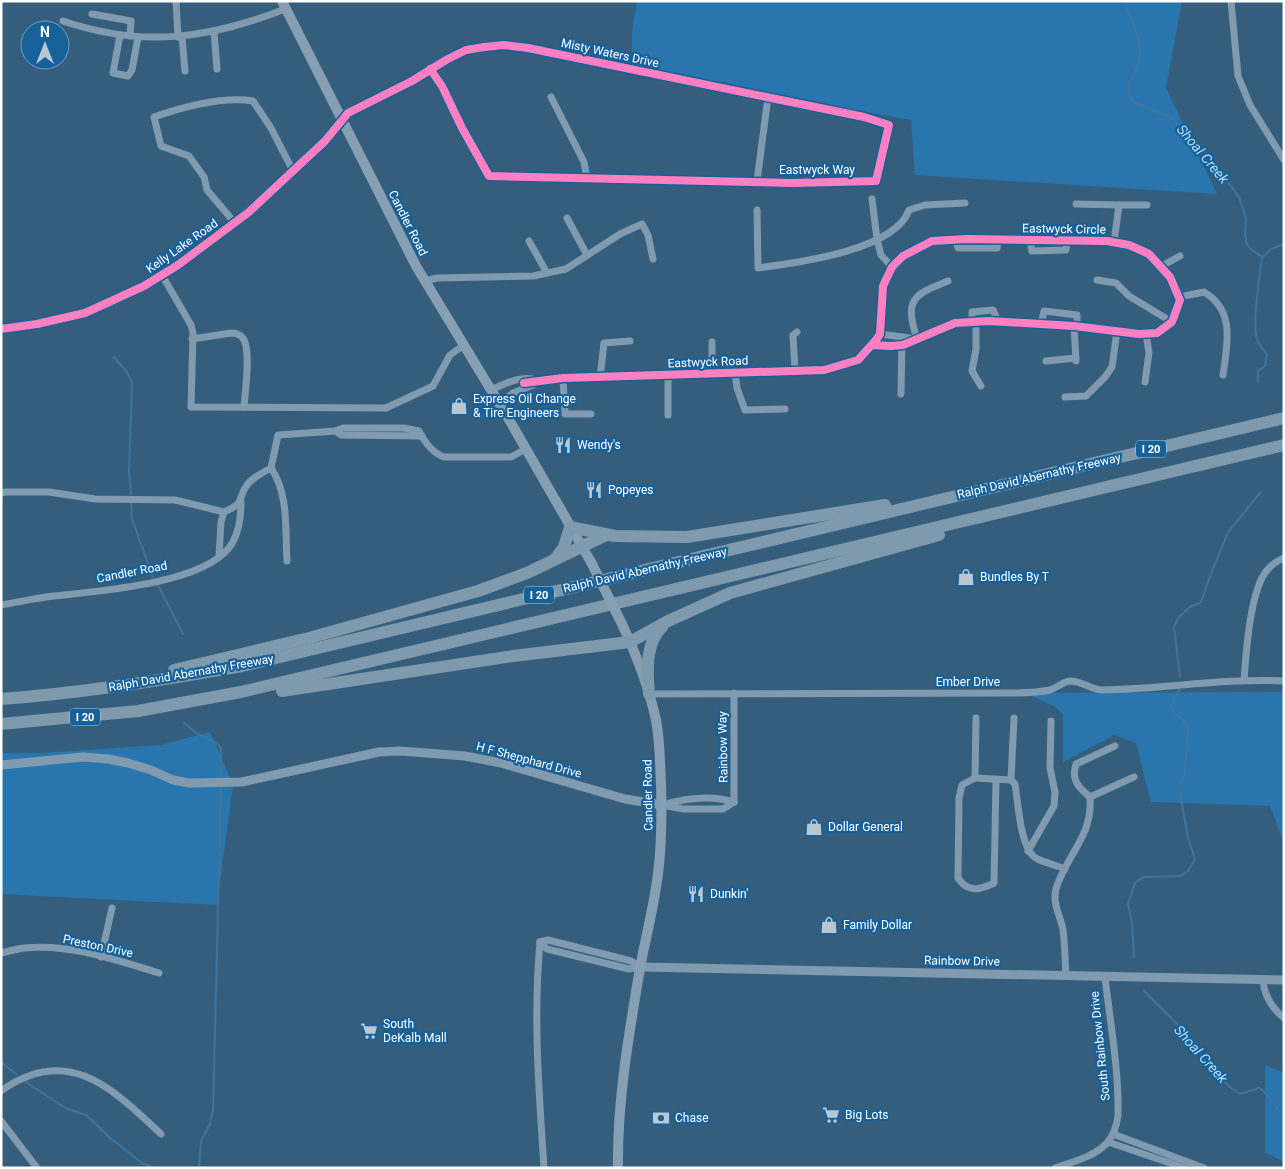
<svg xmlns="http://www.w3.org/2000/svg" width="1285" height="1169" font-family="Roboto,sans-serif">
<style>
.green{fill:#2976af}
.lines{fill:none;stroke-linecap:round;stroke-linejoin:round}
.stream{stroke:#41749b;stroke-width:2}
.minor{stroke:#809aaf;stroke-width:7}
.tertiary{stroke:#809aaf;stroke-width:9}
.secondary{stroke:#879fb3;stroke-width:10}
.motorway{stroke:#7f9aad;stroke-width:12}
.secondary-bridge{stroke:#879fb3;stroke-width:10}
.cycleway-casing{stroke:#17619b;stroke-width:11}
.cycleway{stroke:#ff80c0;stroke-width:8}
.labels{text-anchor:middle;stroke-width:4.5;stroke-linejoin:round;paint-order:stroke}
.shield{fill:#17619b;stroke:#b9d0e1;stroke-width:1}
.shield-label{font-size:11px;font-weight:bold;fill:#fff}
.street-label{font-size:12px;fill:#fff;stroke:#17619b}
.poi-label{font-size:12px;fill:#fff;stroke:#17619b;text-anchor:start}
.water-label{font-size:14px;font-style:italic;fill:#badef8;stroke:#17619b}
</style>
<rect width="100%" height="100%" fill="#355e7d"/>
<g class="green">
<polygon points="637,1 1182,1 1166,88 1217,194 915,175 911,120 774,96 632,69 632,30"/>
<polygon points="1284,692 1284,843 1270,806 1151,802 1136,743 1114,735 1063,762 1063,714 1054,706 1025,693"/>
<polygon points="210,732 233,784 217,905 1,894 1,753 40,753 161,745"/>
<polygon points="1265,1065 1284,1073 1284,1162 1265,1152"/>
</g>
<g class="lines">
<g class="stream">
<path d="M1125,1V6C1132,21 1141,36 1140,54C1140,74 1122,78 1132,101L1173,119L1214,163L1239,197L1246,218L1245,236L1247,244L1251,249L1262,257"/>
<polyline points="1263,257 1271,249 1284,244"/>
<polyline points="114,357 127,372 132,383 129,472 131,494"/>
<path d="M1258,382V371L1265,366L1267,354C1264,351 1260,346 1258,342C1251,328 1260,274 1262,257"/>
<polyline points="131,504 132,519 153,577"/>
<polyline points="158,585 183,634"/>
<polyline points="1180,677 1174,627 1179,617 1190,607 1201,602 1209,579 1228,532 1261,492"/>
<polyline points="184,723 195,732 218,744 221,749 221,777"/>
<path d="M1134,957L1132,923L1128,904L1135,883L1144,877L1181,876L1188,871L1195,859L1188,838L1179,788L1184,776L1188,734L1186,724L1171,708C1173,697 1177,697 1179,689"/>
<path d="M1144,991C1157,1004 1171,1017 1183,1031C1200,1050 1218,1083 1241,1094L1259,1088C1267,1092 1277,1109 1284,1117"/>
<polyline points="1,1062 17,1075"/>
<polyline points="26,1082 67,1109 86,1115 109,1137 142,1163 154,1168"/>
<polyline points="199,1168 201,1141 210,1124 213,1110 221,788"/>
</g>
<g class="minor">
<polyline points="176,1 178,37"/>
<polyline points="1231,1 1238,76 1250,105 1284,160"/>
<polyline points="92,14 131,21 130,36"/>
<path d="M63,21C142,48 209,39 285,9"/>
<polyline points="214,31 217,69"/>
<polyline points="120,35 113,73 128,76 132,70 138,37"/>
<polyline points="182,37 185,71"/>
<polyline points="551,97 584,162 587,178"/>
<path d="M342,122L348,113C370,103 393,93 414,80C431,70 448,56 467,50C487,44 508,46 528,48L864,117L889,125L876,181L792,183L489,176L462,128L442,86L430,69"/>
<polyline points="757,181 768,97"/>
<polyline points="872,199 877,239 881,255 892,267"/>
<polyline points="1076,204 1119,205"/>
<path d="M757,210L758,268C794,263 895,251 909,210L925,205L965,203"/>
<polyline points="567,218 587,255"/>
<path d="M235,223L207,190L204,177L189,156L161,146L154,117C183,107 222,96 253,101L271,128L293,171"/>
<polyline points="955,239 958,248 997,248 998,239"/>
<polyline points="1030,240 1032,251 1066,250 1067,240"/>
<polyline points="529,241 547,273"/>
<polyline points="1114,242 1119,205 1147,205"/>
<polyline points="1160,267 1180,256"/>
<polyline points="162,275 191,325 193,333 191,407 386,408 433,386 450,355 464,345"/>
<polyline points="1097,280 1116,283 1129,296 1172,322"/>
<polyline points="425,281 437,278 533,276 566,269 620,234 642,224 648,235 653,259"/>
<path d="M1179,297L1204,292C1236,311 1227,345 1223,375"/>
<polyline points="972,322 972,312 993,310 998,321"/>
<polyline points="976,322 976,349 972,371 981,386"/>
<polyline points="1041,324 1044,311 1077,315 1077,326"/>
<polyline points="1074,326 1076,361"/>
<polyline points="880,334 917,339"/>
<path d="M192,339L231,333C235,333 239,334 242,337C252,347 245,392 244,407"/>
<path d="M917,339C904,299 913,295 948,281"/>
<polyline points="712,342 712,373"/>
<polyline points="1046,361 1076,358"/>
<polyline points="795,370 793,335 797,332"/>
<polyline points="735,372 737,388 745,410 785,409"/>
<polyline points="668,374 668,415"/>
<polyline points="600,377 604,343 630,341"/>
<polyline points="563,378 565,414 591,414"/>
<polyline points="1145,382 1149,353 1146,333"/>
<polyline points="524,383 563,378 824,370 858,360 876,340 880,334 883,286 892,267 903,256 932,241 966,239 1107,241 1129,245 1149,254 1170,277 1180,300 1172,322 1157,333 1139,334 1074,326 989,321 955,323 903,345 891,346 872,345"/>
<path d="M491,390C506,383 521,375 537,380"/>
<polyline points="901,394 902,337"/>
<polyline points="1065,397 1086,396 1105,377 1112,367 1117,331"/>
<polyline points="499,404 513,393 533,385"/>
<polyline points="336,431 341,435 422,436"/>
<path d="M271,468C289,494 285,530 287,561"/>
<polyline points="1,493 6,492 49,492 95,499 175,500 224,512"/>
<path d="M219,557L221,522L224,512C247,502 236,500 247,485C253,477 262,473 271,468L278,435L336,431L343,428H404L419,431C424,441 433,453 444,457H511L526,449"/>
<path d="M1,605C19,602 36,598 54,596C98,591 199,584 228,549C239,536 241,518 241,502"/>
<path d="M1244,680C1246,654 1250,588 1268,569C1272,565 1278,560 1284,558"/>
<polyline points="734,693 734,802"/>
<path d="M649,694L1007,693C1021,693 1036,693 1050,690C1057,688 1062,682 1070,681C1082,681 1092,690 1103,690C1164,689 1223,678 1284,681"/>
<path d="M976,718L975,778L962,785L959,798L958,878C968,893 980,890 994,883L996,781"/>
<path d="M975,778L1011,780L1015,784C1018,801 1020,849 1036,858C1044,863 1056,865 1065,869"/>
<polyline points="1011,780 1014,718"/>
<polyline points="1090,797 1134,777"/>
<polyline points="662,805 683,809 723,809 734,802"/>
<path d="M663,805C686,798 711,795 734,802"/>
<polyline points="1028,851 1054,806 1055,792 1050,768 1051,721"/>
<path d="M540,942C533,1017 539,1093 544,1168"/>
<polyline points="540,942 548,940 631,961 640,967"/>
<polyline points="540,942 547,949 629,969 640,967"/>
<path d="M1,953C9,951 17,949 24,948C69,943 116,960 159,973"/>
<polyline points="101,957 112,908"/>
<path d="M1066,976C1065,961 1065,945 1063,930C1061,917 1052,904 1056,889C1066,855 1093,837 1090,797C1078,787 1071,780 1076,764L1115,746"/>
<path d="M1263,980C1264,995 1272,1008 1284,1018"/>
<path d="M1,1091C68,1043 113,1089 161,1134"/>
<polyline points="1,1121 37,1168"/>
<polyline points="1113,1134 1204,1168"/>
<polyline points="1108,1142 1185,1168"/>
<path d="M1055,1168C1072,1162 1094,1157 1107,1143C1113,1136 1117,1125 1118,1115C1119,1069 1110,1022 1105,977"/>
</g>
<g class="tertiary">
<path d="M1,329C30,325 60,321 87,312C129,297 167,273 203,247C253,210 300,168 342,122"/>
<polyline points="1,765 83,757 108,759 128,763 151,770 173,780 189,783 242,782 379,752 400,751 465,756 501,763 625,799 662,805"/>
<polyline points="640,967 1284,980"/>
</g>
<g class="secondary">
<polyline points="282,1 416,266 511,423 591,562"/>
<path d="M618,1168C617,1101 629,1034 640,968C645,941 652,914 656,887C662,853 662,819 661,785C660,763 660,741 656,720C649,688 636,654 622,624"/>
</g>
<g class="motorway">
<polyline points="556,558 564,547 570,527 615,536 687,537 885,505"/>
<polyline points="174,670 309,638 478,591 527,573 606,535"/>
<polyline points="282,691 513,656 630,642 668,621 730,593 939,535"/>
<path d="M649,694C647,673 645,643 662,627"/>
<path d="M1,699C82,693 162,680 242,666L1284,418"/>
<polyline points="1,724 138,711 241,692 1284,445"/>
</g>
<polyline class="secondary-bridge" points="591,562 622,624"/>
<g class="cycleway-casing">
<g id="cycleway">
<polyline points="1,329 37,324 85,313 144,286 178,265 249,212 325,141 348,113 412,81 446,60 466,50 484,47 504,45 528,48 864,117 889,125 876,181 792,183 489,176 462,128 442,86 430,69"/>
<polyline points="524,383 563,378 824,370 858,360 876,340 880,334 883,286 892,267 903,256 932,241 966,239 1107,241 1129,245 1149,254 1170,277 1180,300 1172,322 1157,333 1139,334 1074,326 989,321 955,323 903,345 891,346 872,345"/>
</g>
</g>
<use href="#cycleway" class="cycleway"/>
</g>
<defs>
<g id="shop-bare" transform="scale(1.35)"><path d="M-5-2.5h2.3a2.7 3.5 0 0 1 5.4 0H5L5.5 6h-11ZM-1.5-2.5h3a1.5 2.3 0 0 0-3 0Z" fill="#b8c7d2" stroke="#17619b" stroke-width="2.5" paint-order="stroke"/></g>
<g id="restaurant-bare" transform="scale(1.35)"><path d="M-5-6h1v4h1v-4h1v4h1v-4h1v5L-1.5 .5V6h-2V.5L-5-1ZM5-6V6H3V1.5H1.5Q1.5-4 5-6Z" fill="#b8c7d2" stroke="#17619b" stroke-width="2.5" paint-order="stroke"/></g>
<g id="supermarket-bare" transform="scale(1.35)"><path d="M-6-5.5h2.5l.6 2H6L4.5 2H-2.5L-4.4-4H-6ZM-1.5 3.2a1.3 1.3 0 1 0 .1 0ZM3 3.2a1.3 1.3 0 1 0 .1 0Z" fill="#b8c7d2" stroke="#17619b" stroke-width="2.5" paint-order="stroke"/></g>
<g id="bank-bare" transform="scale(1.35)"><path d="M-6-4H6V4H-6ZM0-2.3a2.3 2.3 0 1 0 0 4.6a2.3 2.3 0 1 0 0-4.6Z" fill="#b8c7d2" stroke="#17619b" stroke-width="2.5" paint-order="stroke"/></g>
</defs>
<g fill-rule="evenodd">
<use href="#shop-bare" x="459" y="406"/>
<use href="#restaurant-bare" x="563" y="445"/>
<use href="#restaurant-bare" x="594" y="490"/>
<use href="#shop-bare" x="966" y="577"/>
<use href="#shop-bare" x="814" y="827"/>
<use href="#restaurant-bare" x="696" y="894"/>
<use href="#shop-bare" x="829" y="925"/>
<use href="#supermarket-bare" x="369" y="1031"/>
<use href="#supermarket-bare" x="831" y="1115"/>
<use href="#bank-bare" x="661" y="1118"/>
</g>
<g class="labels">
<g class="shield">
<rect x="1136" y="440.5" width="30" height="17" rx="4"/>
<rect x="524" y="586.5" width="30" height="17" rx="4"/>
<rect x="70" y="708.5" width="30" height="17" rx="4"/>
</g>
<g class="shield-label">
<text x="1151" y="453">I 20</text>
<text x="539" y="599">I 20</text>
<text x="85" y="721">I 20</text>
</g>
<g class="street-label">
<text transform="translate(610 53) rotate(12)" y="4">Misty Waters Drive</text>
<text x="817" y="174">Eastwyck Way</text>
<text transform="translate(408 223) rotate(63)" y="4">Candler Road</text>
<text transform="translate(1064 229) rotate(1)" y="4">Eastwyck Circle</text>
<text transform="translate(182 246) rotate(-35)" y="4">Kelly Lake Road</text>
<text transform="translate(708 362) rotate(-2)" y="4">Eastwyck Road</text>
<text transform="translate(1039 476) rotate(-13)" y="4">Ralph David Abernathy Freeway</text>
<text transform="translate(645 570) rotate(-13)" y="4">Ralph David Abernathy Freeway</text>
<text transform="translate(132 572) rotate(-11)" y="4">Candler Road</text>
<text transform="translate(191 673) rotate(-10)" y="4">Ralph David Abernathy Freeway</text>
<text x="968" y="686">Ember Drive</text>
<text transform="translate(723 747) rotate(-91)" y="4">Rainbow Way</text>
<text transform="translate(529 760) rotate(15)" y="4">H F Shepphard Drive</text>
<text transform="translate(648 795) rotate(-91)" y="4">Candler Road</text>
<text transform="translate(98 946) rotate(12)" y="4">Preston Drive</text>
<text transform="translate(962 961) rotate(1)" y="4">Rainbow Drive</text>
<text transform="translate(1100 1046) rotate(-96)" y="4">South Rainbow Drive</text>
</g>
<g class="poi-label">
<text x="473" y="403">Express Oil Change<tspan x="473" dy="14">&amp; Tire Engineers</tspan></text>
<text x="577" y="449">Wendy's</text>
<text x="608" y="494">Popeyes</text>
<text x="980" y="581">Bundles By T</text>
<text x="828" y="831">Dollar General</text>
<text x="710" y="898">Dunkin'</text>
<text x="843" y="929">Family Dollar</text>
<text x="383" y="1028">South<tspan x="383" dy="14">DeKalb Mall</tspan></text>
<text x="845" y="1119">Big Lots</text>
<text x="675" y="1122">Chase</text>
</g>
<g class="water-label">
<text transform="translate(1203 154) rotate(50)" y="5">Shoal Creek</text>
<text transform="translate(1201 1054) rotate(48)" y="5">Shoal Creek</text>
</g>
</g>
<rect width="1285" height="1169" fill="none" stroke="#ffffff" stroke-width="5"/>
<g transform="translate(45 45)"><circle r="24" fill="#17619b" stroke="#74a0c3"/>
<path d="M0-4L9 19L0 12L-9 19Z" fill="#b8c7d2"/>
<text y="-8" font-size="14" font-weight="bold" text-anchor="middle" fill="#ffffff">N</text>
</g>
</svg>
